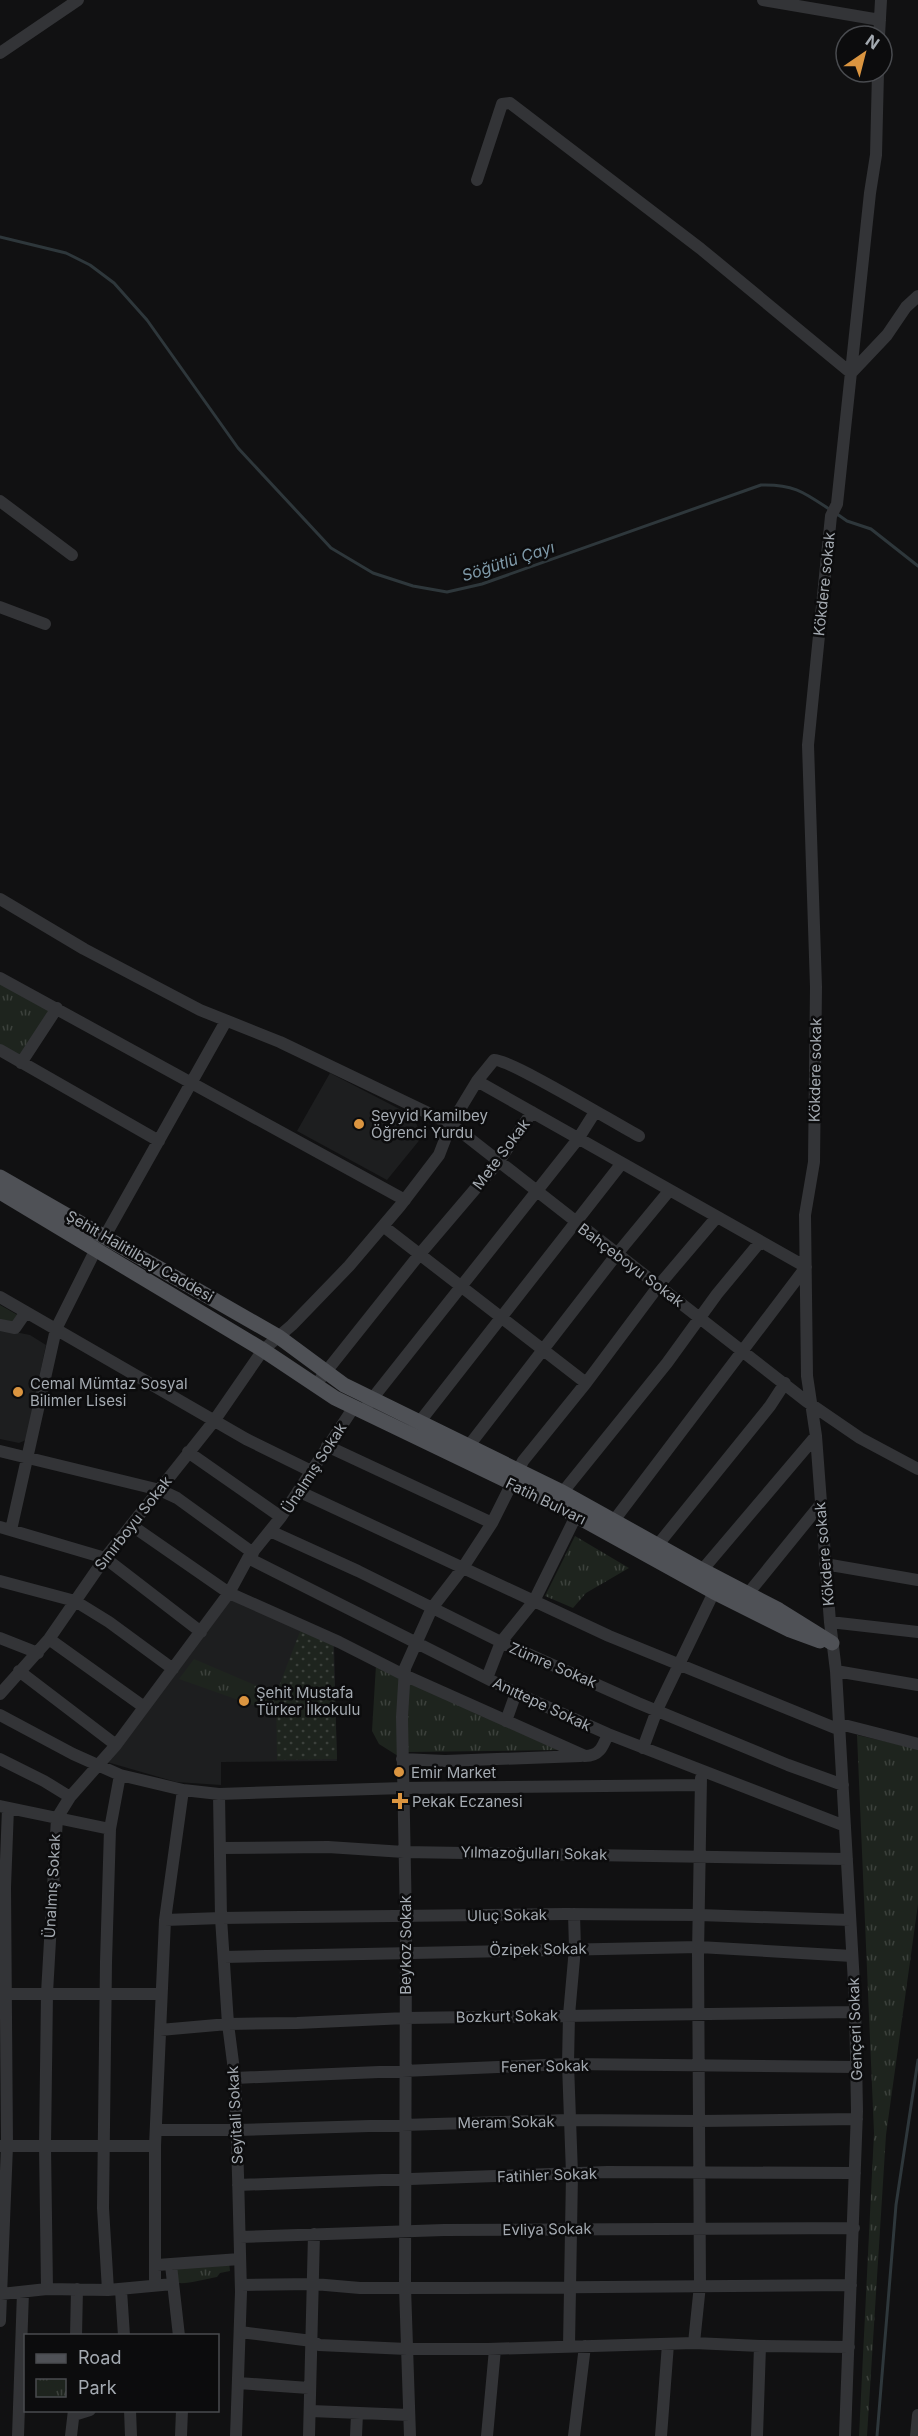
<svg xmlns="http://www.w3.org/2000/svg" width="918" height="2436" viewBox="0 0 918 2436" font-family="Inter,sans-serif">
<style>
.built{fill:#1d1e1f}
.grass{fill:url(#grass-dots)}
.park{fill:url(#park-tufts)}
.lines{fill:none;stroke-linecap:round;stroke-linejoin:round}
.stream{stroke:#2e373b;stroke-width:3}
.minor{stroke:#333437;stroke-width:12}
.major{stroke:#4f5156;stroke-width:15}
.poi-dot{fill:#db9540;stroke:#0c0c0d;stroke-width:2}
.labels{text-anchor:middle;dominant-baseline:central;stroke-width:5;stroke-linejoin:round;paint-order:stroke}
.street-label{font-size:15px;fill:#a4aab1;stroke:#0c0c0d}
.poi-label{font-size:15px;fill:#a4aab1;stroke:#0c0c0d;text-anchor:start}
.water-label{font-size:16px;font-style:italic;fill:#7f9aa9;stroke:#0c0c0d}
</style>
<defs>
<pattern id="grass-dots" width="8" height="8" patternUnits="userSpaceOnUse" patternTransform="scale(1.5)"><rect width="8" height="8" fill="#1e241e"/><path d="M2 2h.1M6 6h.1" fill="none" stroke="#3c413c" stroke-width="1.8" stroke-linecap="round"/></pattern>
<pattern id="park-tufts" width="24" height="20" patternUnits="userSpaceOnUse" patternTransform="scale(1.5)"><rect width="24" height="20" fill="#1e241e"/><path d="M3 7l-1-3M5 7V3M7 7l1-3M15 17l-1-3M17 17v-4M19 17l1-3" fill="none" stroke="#3c413c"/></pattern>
</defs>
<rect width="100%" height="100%" fill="#111112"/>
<path class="built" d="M330 1073 413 1116 422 1137 387 1180 297 1131Z
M0 1329 30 1335 46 1345 26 1440 19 1443 0 1439Z
M229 1593 334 1641 337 1761 221 1762V1785L176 1782 107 1762Z"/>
<path class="grass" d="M301 1629 333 1643 337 1759 277 1760 276 1694Z"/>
<path class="park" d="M0 983 52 1011 21 1058 0 1046Z
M0 1305 23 1318 0 1326Z
M575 1536 629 1568 586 1593 573 1608 545 1596Z
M194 1659 276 1694 275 1713 179 1679Z
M376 1665 403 1679 398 1756 379 1744 372 1731Z
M408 1682 558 1750 408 1752Z
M857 1735 918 1749V1904L886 2135 867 2436H859L874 2133Z
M229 2262 230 2271 220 2273 217 2277C206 2279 187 2284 179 2283L173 2266Z"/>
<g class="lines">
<path class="stream" d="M0 237 66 253 90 265 114 283 147 320 238 448 331 548 373 573 413 586 447 592 482 584 761 485C795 484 805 493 832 511
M837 514 847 521 871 529 918 566
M877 2436 896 2205 918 2060"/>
<path class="minor" d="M763 0 880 20
M879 36 881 0
M0 53 78 0
M477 180 502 104 510 103 701 249 851 373 887 335 906 307 918 296
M0 501 72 555
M0 607 45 624
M0 899 84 949 200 1010 280 1042 451 1124 806 1401 860 1438 918 1469
M0 978 405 1200
M0 1050 159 1141
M21 1063 57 1008
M477 1081 806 1267 609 1527
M383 1226 586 1383
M105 1236 226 1021
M0 1297 246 1439 311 1471
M0 1325 15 1328 26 1312
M321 1378 419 1255 499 1161 532 1112
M368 1404 578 1139 595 1112
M414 1429 622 1163
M327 1446 492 1523
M0 1451 160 1490 177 1498 253 1553
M188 1452 281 1517
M464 1452 617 1254 669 1191
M298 1491 609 1636 840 1730
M558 1498 667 1363 717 1294 760 1242
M131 1525 229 1593 339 1642 404 1675 585 1756C600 1756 603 1746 608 1734
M0 1527 105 1558 201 1632
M11 1530 56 1329 96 1249
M270 1531 358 1571 501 1642 638 1703 788 1765 843 1785
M652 1552 770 1406 785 1383
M248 1558 516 1693 608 1734 845 1826
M825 1564 918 1580
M698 1575 816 1436
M0 1581 75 1601 109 1622 173 1669
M742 1601 820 1505
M830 1622 918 1632
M0 1638 38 1653
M49 1639 144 1707
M19 1671 116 1745
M836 1671 918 1685
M487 1678 501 1642 534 1601 576 1516
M0 1694 49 1639 105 1558 214 1421 263 1350 292 1325 349 1266 400 1206 439 1155 451 1124 477 1081 494 1060C508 1058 618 1125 639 1136
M0 1715 73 1754 120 1775 183 1790 219 1794 403 1788 701 1785
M506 1721 516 1693
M840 1724 918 1744
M643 1748 657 1710 714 1592
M0 1759 44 1781 70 1797
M402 1759 445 1761 581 1756
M120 1775 110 1829 106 1962 103 2208 108 2290 173 2284
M219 1794 221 1918 228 2024 235 2078 238 2175 241 2292 236 2436
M0 1806 110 1829
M221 1848 328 1847 404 1852 847 1859
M165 1920 221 1918 565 1914 699 1915 850 1920
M224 1957 699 1947 852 1956
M0 1994H161
M160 2030 228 2024 297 2023 406 2018 855 2012
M235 2078 568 2064 856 2067
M156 2130H237L569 2120 699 2121 857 2119
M1 2146H155
M238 2185 607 2172 855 2173
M240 2237 444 2230 854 2228
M157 2265 240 2259
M171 2265 179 2336
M155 2285V2146L165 1920 183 1790
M241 2285 314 2284 360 2288H462L851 2285
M108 2290 47 2289 45 2146 47 1993 57 1818 70 1797 116 1745 229 1593 248 1558 281 1517 354 1407
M121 2290 124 2336
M1 2294 47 2289
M0 2321 7 2146 5 1887 8 1808
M240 2332 312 2341 319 2345 407 2349H488L694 2343 760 2346 849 2347
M76 2336 77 2289
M694 2343 700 2285 698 1953 701 1778
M569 2346 572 2174 568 2064 569 2015 575 1948 574 1914
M238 2383 309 2388
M130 2410 131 2436
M311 2411 409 2415
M74 2415 90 2410
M18 2436 23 2292
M71 2436 74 2410
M181 2436 182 2410
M309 2436 314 2234
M356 2436 357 2414
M410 2436 405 2287 406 1922 402 1717 405 1668 432 1608 462 1569 492 1523 523 1461 586 1383 660 1284 716 1218
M487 2436 495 2349
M574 2436 585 2346
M661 2436 668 2344
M757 2436 760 2346
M845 2436 857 2111 855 2001 836 1671 830 1622 816 1436 807 1376 805 1215 814 1162 816 987 808 745 831 516 837 504 870 193 876 155 878 72
M916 2436 918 2415"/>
<path class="major" d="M0 1177 279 1337 344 1385 562 1492 702 1570 779 1610 832 1643
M0 1192 263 1350 335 1398 553 1503 714 1592 790 1630 820 1641"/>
</g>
<g class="poi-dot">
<circle cx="359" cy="1124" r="6"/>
<circle cx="18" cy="1392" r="6"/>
<circle cx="244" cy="1701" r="6"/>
<circle cx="399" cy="1772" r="6"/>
<path d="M397 1792h6v6h6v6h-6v6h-6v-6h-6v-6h6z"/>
</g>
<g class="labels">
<g class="street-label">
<text transform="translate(824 584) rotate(-84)">Kökdere sokak</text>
<text transform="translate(815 1070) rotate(-89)">Kökdere sokak</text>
<text transform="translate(501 1154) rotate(-53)">Mete Sokak</text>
<text transform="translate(140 1256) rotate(30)">Şehit Halitilbay Caddesi</text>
<text transform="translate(631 1265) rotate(37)">Bahçeboyu Sokak</text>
<text transform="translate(314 1468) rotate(-57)">Ünalmış Sokak</text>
<text transform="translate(546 1501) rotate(26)">Fatih Bulvarı</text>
<text transform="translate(133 1523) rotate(-52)">Sınırboyu Sokak</text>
<text transform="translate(824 1554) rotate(-95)">Kökdere sokak</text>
<text transform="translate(553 1665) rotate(23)">Zümre Sokak</text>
<text transform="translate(542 1704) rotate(25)">Anıttepe Sokak</text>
<text transform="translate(534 1853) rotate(1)">Yılmazoğulları Sokak</text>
<text transform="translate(52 1886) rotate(-87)">Ünalmış Sokak</text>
<text transform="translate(507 1915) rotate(-1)">Uluç Sokak</text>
<text transform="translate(405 1945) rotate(-90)">Beykoz Sokak</text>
<text transform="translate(538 1949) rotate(-1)">Özipek Sokak</text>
<text transform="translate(507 2016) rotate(-1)">Bozkurt Sokak</text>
<text transform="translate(855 2029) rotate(-92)">Gençeri Sokak</text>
<text transform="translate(545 2066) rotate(-1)">Fener Sokak</text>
<text transform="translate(235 2115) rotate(-93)">Seyitali Sokak</text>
<text transform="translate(506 2122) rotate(-1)">Meram Sokak</text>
<text transform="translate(547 2175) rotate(-2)">Fatihler Sokak</text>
<text transform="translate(547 2229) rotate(-1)">Evliya Sokak</text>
</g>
<g class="poi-label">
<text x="371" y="1115">Seyyid Kamilbey<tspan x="371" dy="17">Öğrenci Yurdu</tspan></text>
<text x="30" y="1383">Cemal Mümtaz Sosyal<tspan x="30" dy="17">Bilimler Lisesi</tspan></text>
<text x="256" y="1692">Şehit Mustafa<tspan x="256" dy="17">Türker İlkokulu</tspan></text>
<text x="411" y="1772">Emir Market</text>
<text x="412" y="1801">Pekak Eczanesi</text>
</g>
<g class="water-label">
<text transform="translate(508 561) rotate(-18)">Söğütlü Çayı</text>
</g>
</g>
<rect x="24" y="2334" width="195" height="78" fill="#0c0c0d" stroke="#494b4f" stroke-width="1.5"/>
<rect x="36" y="2354" width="30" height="9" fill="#4f5156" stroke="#494b4f" stroke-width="1.5"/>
<text x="78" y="2364" font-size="18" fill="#a4aab1">Road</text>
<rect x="36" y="2379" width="30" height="18" fill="url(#park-tufts)" stroke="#494b4f" stroke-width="1.5"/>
<text x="78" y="2394" font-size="18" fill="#a4aab1">Park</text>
<g transform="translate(864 54) rotate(35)"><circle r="28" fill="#0c0c0d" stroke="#494b4f" stroke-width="1.5"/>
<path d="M0-4.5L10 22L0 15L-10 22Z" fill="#db9540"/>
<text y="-9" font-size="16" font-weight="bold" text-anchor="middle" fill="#a4aab1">N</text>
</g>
</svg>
